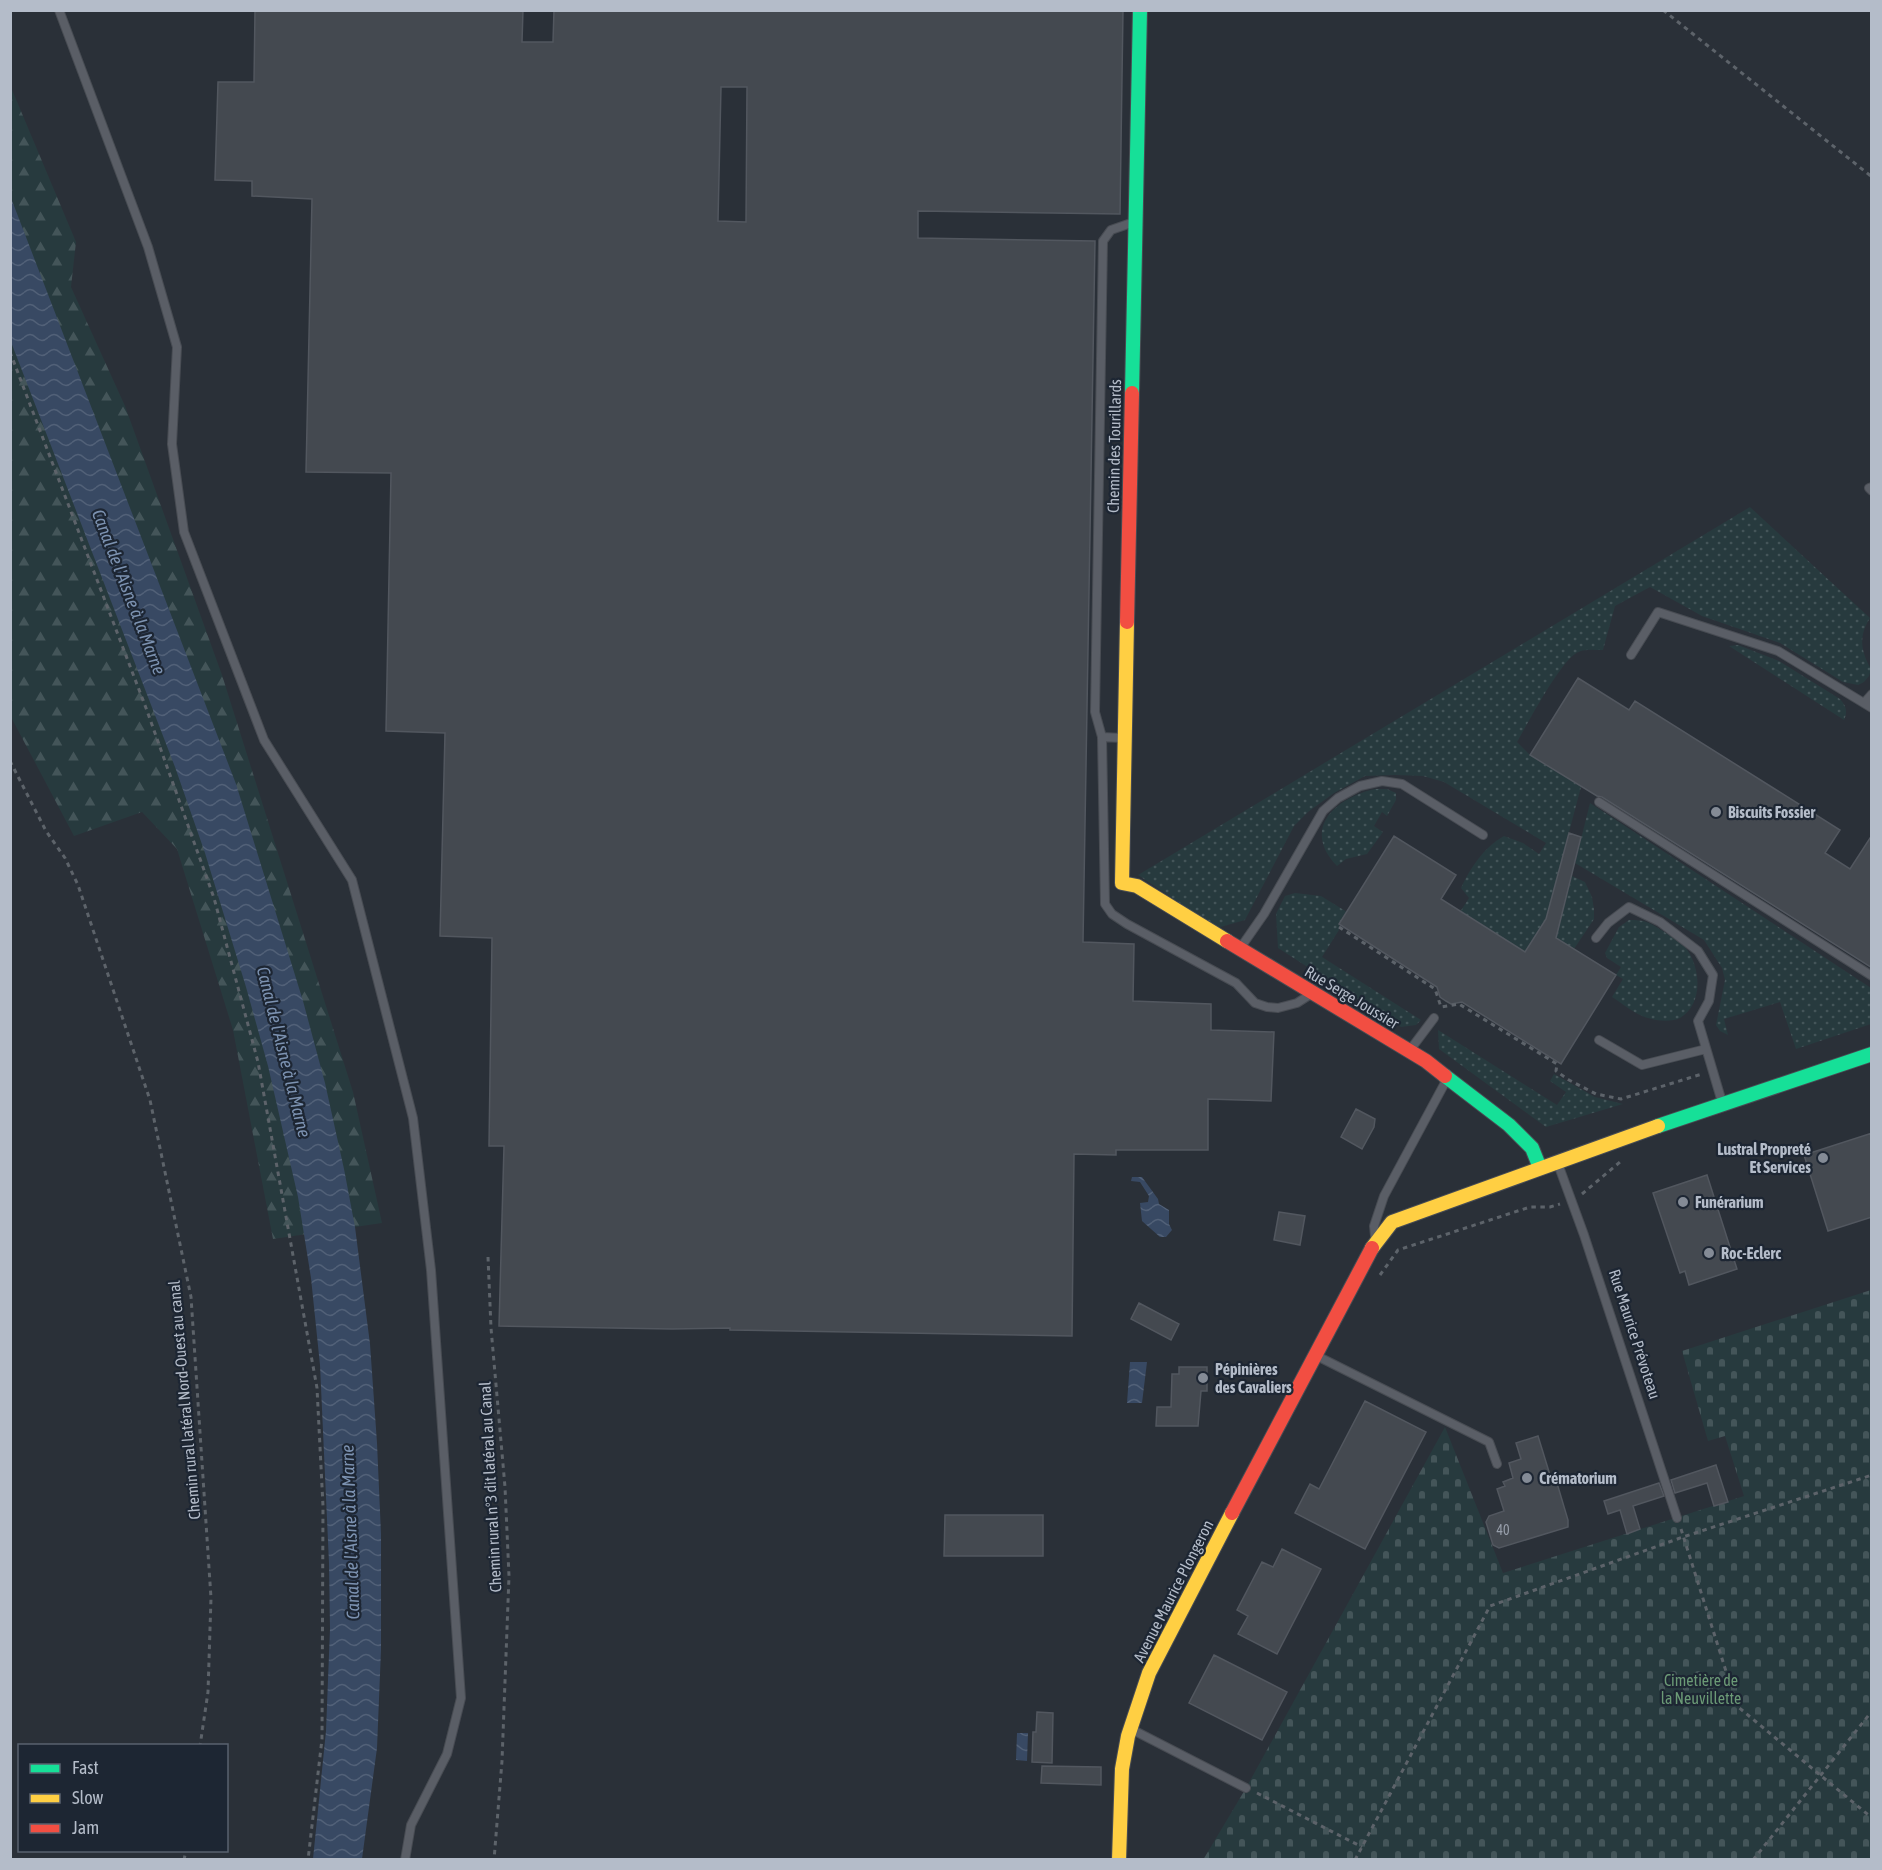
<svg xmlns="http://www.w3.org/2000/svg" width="1882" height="1870" viewBox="0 0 1882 1870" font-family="'Asap Condensed',sans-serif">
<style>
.grass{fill:url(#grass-dots)}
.forest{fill:url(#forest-firs)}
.cemetery{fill:url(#cemetery-stones)}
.water{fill:url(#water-waves)}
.building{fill:#444950;stroke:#52575f;stroke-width:1.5;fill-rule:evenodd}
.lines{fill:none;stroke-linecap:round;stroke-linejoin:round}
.lane-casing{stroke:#484c53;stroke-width:10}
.fast-casing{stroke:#484c53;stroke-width:16}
.slow-casing{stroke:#484c53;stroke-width:16}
.jam-casing{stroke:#484c53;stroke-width:16}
.path{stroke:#5d636a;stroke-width:3;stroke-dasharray:4.5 4.5;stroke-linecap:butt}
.lane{stroke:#5a5e66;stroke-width:8}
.fast{stroke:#16e098;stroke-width:14}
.slow{stroke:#ffcf43;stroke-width:14}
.jam{stroke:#f24e42;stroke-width:14}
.poi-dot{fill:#848b96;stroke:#1d2633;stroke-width:2}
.labels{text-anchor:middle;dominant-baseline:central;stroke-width:4.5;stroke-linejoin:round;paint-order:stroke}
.number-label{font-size:14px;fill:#989fab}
.street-label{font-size:16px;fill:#b4bcc9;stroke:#1d2633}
.poi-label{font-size:16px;font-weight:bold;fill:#b4bcc9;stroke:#1d2633;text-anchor:start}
.park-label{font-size:16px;fill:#6b9a76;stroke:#1d2633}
.water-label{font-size:18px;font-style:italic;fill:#7c92b1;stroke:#1d2633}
</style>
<defs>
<pattern id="grass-dots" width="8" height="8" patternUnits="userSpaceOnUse" patternTransform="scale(1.5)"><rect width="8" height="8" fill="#273a3e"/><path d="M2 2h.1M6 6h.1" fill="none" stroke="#445559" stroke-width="1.8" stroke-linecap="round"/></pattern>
<pattern id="forest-firs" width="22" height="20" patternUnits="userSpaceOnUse" patternTransform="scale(1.5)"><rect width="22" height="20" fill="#273a3e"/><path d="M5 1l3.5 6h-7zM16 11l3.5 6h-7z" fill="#445559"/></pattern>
<pattern id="cemetery-stones" width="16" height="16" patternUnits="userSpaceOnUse" patternTransform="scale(1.5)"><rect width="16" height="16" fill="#273a3e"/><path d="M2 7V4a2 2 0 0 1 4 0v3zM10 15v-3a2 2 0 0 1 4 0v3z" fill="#445559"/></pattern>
<pattern id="water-waves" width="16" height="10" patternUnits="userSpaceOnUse" patternTransform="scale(1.5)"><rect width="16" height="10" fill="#384963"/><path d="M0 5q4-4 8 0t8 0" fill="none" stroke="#526178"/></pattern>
</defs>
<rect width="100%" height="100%" fill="#2a3038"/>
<path class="grass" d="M1750 507 1870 618C1858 637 1861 651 1871 669L1869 676 1864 682 1858 685 1843 682 1780 643 1702 616 1650 587 1615 606 1603 650C1594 650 1583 648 1575 654 1558 666 1529 721 1517 742L1530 755 1581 787 1543 930 1525 952 1460 912 1469 898 1461 888C1470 868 1484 847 1504 836L1523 843 1539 854 1546 843 1444 782 1423 776 1395 775 1365 776 1334 793 1308 812 1294 826 1245 920 1217 928 1138 875Z
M1738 645 1779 661 1840 699C1846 706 1848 711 1844 720L1729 646Z
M1375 789H1387L1396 793V800L1387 816 1382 812 1374 826 1383 832 1367 854 1346 859 1337 866C1301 829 1335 798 1375 789Z
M1590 803 1871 988V1024L1796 1049 1780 1002 1724 1019 1728 1035 1720 1031 1716 1025 1725 980 1722 968 1704 940 1575 863Z
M1572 876 1585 882 1592 897 1594 909V919L1574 949 1556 938Z
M1295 893 1321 896 1347 912 1339 924V930L1322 957 1421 1020 1416 1025 1401 1027 1278 948 1276 914 1285 896Z
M1629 920C1645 920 1649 922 1663 931 1670 936 1680 941 1685 947 1701 966 1704 1004 1680 1018 1673 1022 1656 1021 1648 1018 1636 1015 1623 1004 1612 997L1623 979 1616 975 1621 967 1607 958 1605 953 1619 927Z
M1438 1030 1557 1105 1566 1092 1550 1081 1554 1074 1595 1097 1623 1104 1546 1127 1439 1049Z"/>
<path class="forest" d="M10 85 76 242 71 287 125 406 222 675 353 1092 382 1223 273 1239 233 1030 177 849 142 812 74 836 11 717Z"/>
<path class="cemetery" d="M1871 1290V1859L1203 1860 1246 1788 1445 1427 1503 1573 1744 1496 1725 1436 1708 1441 1682 1351Z"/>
<path class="water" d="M11 198 236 784 303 1001 325 1083 344 1169 355 1227 370 1344 377 1443 381 1534V1650L377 1748 362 1859H313L326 1731 330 1629 329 1563 320 1365 311 1278 298 1197 268 1066 246 987 205 853 175 767 11 342Z
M1132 1177H1142L1158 1199 1159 1204 1169 1210V1224L1172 1230 1166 1237H1160L1142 1221 1140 1203 1148 1202 1149 1196 1140 1182 1131 1181Z
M1130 1362H1147L1142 1403H1127Z
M1017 1733H1028L1027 1761 1016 1760Z"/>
<path class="building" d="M255 10H523L522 42H553L554 10H1123L1120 214 918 211V238L1095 241 1083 942 1134 944 1133 1001 1211 1004V1030L1274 1032 1271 1101 1208 1099V1150H1116V1155L1074 1154 1072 1336 730 1330V1328L672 1329 499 1326 504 1146H489L492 938 440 936 445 733 386 731 391 473 306 472 312 199 252 196V181L215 180 218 82H254ZM721 87H747L746 222 718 221Z
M1578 678 1629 710 1635 701 1840 830 1825 853 1850 869 1872 835V968L1602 797 1597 796 1530 755Z
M1569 833 1581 837 1556 938 1616 975 1561 1064 1462 1002 1451 1004 1446 1001 1440 997 1437 987 1339 924 1394 836 1456 875 1441 899 1525 952 1546 919Z
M1356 1109 1375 1119 1374 1127 1362 1149 1341 1137Z
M1872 1133V1217L1828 1231 1804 1155Z
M1707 1175 1737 1269 1689 1285 1685 1271 1680 1273 1653 1193Z
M1279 1212 1305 1216 1300 1245 1274 1240Z
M1139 1303 1179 1324 1171 1340 1131 1319Z
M1179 1367H1207V1391H1201L1198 1426H1156L1157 1407H1171L1172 1374H1179Z
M1365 1401 1426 1432 1365 1549 1295 1513 1310 1484 1319 1489Z
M1538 1436 1550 1475 1554 1473 1568 1520V1527L1499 1548 1493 1545 1486 1522 1489 1516 1504 1511 1497 1489 1505 1486 1503 1482 1513 1478 1509 1463 1521 1459 1516 1443Z
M1716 1465 1728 1502 1714 1506 1707 1483 1675 1493 1671 1480Z
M1659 1483 1664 1496 1633 1506 1640 1529 1627 1534 1620 1510 1608 1514 1604 1501Z
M945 1515H1043V1556H944Z
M1282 1549 1321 1569 1277 1654 1238 1634 1248 1616 1237 1610 1262 1562 1273 1567Z
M1214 1655 1287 1692 1262 1740 1189 1703Z
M1037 1712 1053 1713 1052 1763 1032 1762 1033 1732H1036Z
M1042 1766 1101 1767V1785L1041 1783Z"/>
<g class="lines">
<g class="lane-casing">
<path id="lane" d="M59 10 148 247 177 347 172 444 184 532 264 740 352 880 413 1118 431 1270 461 1698 447 1754 411 1825 405 1860
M1872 487 1869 488 1872 491
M1631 655 1658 612 1778 651 1872 708
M1864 703 1872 694
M1102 737 1105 904 1112 914 1127 924 1236 983 1255 1003 1267 1007 1278 1008 1297 1003 1311 994
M1122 738 1102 737 1095 712 1103 241 1111 230 1134 222
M1599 802 1872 976
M1596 938 1608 923 1629 907 1660 922 1698 951 1713 975 1709 1001 1698 1021 1722 1102
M1241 947 1264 914 1323 811 1338 798 1360 786 1382 781 1402 784 1483 835
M1599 1040 1642 1065 1706 1049
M1410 1050 1434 1018
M1558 1164 1584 1235 1677 1518
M1375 1236 1374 1226 1384 1196 1447 1079
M1315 1355 1489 1442 1497 1464
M1133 1730 1246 1788"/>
</g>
<g class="fast-casing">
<path id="fast" d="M1132 393 1140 10
M1445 1076 1509 1125 1532 1148 1540 1168
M1658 1126 1872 1054"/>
</g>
<g class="slow-casing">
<path id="slow" d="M1127 622 1122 883 1137 886 1227 941
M1372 1248 1392 1222 1658 1126
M1119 1860 1122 1769 1128 1736 1149 1673 1232 1513"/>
</g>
<g class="jam-casing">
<path id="jam" d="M1127 622 1132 393
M1227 941 1426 1061 1445 1076
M1232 1513 1372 1248"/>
</g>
<path class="path" d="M1663 10 1872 177
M10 352 146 708 214 898 258 1062 317 1388 323 1506 322 1739 308 1860
M10 761 46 831 65 858 78 885 150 1100 191 1297 211 1598 208 1692 200 1746
M1339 927 1435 989 1441 1007 1459 1004 1557 1064 1556 1071 1569 1080 1596 1094 1621 1099 1702 1074
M1582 1194 1620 1162
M488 1257 491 1328 505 1487 509 1576 502 1761 494 1860
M1380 1275 1398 1250 1530 1207H1550L1560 1204
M1681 1529 1737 1706 1872 1818
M1257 1793 1362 1847
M184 1860 186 1850
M1355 1860 1490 1606 1683 1537 1872 1475
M1753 1860 1872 1711"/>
<use href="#lane" class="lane"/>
<use href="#fast" class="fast"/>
<use href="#slow" class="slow"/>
<use href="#jam" class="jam"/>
</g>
<g class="poi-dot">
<circle cx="1716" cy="812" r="6"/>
<circle cx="1823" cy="1158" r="6"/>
<circle cx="1683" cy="1202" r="6"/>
<circle cx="1709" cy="1253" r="6"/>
<circle cx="1203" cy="1378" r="6"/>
<circle cx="1527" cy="1478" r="6"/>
</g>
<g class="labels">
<g class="number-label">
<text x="1503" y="1530">40</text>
</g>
<g class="street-label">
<text transform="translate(1114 446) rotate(-89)">Chemin des Tourillards</text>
<text transform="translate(1352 997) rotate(31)">Rue Serge Joussier</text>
<text transform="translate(1635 1334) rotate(72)">Rue Maurice Prévoteau</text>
<text transform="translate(184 1400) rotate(-95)">Chemin rural latéral Nord-Ouest au canal</text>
<text transform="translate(490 1487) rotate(-93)">Chemin rural n°3 dit latéral au Canal</text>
<text transform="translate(1173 1591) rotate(-63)">Avenue Maurice Plongeron</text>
</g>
<g class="poi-label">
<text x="1728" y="812">Biscuits Fossier</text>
<text x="1811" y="1149" text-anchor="end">Lustral Propreté<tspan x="1811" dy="18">Et Services</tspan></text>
<text x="1695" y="1202">Funérarium</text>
<text x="1721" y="1253">Roc-Eclerc</text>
<text x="1215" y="1369">Pépinières<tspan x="1215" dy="18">des Cavaliers</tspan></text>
<text x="1539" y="1478">Crématorium</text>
</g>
<g class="park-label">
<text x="1701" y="1680">Cimetière de<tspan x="1701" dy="18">la Neuvillette</tspan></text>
</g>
<g class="water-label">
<text transform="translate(129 592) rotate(69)">Canal de l'Aisne à la Marne</text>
<text transform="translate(284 1052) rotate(76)">Canal de l'Aisne à la Marne</text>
<text transform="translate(350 1532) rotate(-92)">Canal de l'Aisne à la Marne</text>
</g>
</g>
<rect width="1882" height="1870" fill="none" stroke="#b4bcc9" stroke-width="24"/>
<rect x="18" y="1744" width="210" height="108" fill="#1d2633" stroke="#59626f" stroke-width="1.5"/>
<rect x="30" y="1764" width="30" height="9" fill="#16e098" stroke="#59626f" stroke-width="1.5"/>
<text x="72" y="1774" font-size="18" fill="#b4bcc9">Fast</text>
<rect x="30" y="1794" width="30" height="9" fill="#ffcf43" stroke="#59626f" stroke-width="1.5"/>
<text x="72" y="1804" font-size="18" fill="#b4bcc9">Slow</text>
<rect x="30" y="1824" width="30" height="9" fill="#f24e42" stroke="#59626f" stroke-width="1.5"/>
<text x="72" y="1834" font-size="18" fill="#b4bcc9">Jam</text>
</svg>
